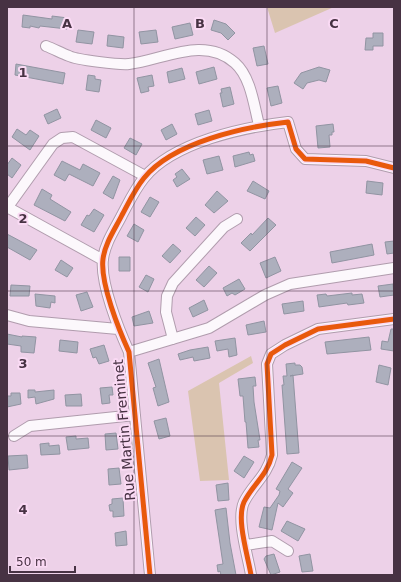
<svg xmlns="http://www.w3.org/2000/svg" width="401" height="582" viewBox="0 0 401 582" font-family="'DejaVu Sans',sans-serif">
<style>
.green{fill:#dac4b0}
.building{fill:#adafbd;stroke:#9194a2}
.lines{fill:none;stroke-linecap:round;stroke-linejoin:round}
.minor-casing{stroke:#b09cad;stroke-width:12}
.minor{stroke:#fcf8fc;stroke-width:10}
.cycleway-casing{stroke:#fadaf4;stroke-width:8}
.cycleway{stroke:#e8590c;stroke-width:5}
.grid{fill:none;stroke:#473243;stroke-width:1;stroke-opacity:0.55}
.labels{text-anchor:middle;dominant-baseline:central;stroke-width:4;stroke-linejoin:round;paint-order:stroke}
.street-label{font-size:14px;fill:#473243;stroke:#fadaf4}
.grid-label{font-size:13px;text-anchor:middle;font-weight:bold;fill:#473243;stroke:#fadaf4;stroke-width:4;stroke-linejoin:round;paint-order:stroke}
</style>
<rect width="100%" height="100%" fill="#edd1e8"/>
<path class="green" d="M267 7H334L275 33Z
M251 356 253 363 219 383 229 480 200 481 188 391Z"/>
<path class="building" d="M23 15 52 19V16L68 18 67 29 40 26 39 28 30 26V28L22 27Z
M214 20 226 24 235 33 228 40 221 33 211 30Z
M190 23 193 35 175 39 172 27Z
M78 30 94 32 92 44 76 42Z
M156 30 158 42 141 44 139 32Z
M373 33H383V46H373V50H365L366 38H373Z
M108 35 124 37 123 48 107 46Z
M264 46 268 64 257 66 253 48Z
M16 64 65 73 63 84 15 75Z
M214 67 217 79 199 84 196 72Z
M319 67 330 70 326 82 319 80 307 83 303 89 294 83 301 73Z
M182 68 185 79 169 83 167 72Z
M88 75 95 76V79L101 80 99 92 86 90Z
M152 75 154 86 148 87 149 91 141 93 137 78Z
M278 86 282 103 271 106 267 88Z
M230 87 234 104 223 107 220 93H222L221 89Z
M57 109 61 118 48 124 44 115Z
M209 110 212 121 198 125 195 114Z
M96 120 111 128 106 138 91 130Z
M172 124 177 134 166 140 161 130Z
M333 124 334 132H332V135H329L330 147 318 148 316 126Z
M17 129 26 135 30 130 39 136 30 150 12 137Z
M130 138 142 144 136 155 124 148Z
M249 152 250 155 253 154 255 161 235 167 233 156Z
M219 156 223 170 207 174 203 160Z
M12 158 21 165 12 178 7 174V165Z
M62 161 80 170 83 164 100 173 93 186 69 174 65 181 54 175Z
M182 169 190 179 177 187 173 180 177 177 175 174Z
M113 176 120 180 113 199 103 193Z
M253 181 269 191 265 199 247 191Z
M367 181 383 183 382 195 366 193Z
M42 189 52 195 50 199 71 212 65 221 34 205Z
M217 191 228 201 214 213 205 205Z
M150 197 159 202 150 217 141 212Z
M94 209 104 215 94 232 81 225 87 215 89 216Z
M196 217 205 225 195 236 186 228Z
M268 218 276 225 250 251 241 243 251 233 252 235Z
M134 224 144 230 138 242 127 236Z
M7 234 37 250 30 260 7 247Z
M394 241V253L387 254 385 242Z
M173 244 181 251 170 263 162 256Z
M372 244 374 255 332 263 330 252Z
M119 257H130V271H119Z
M275 257 281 271 266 278 260 263Z
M61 260 73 268 67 277 55 270Z
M209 266 217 273 204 287 196 280Z
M146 275 154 279 148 292 139 287Z
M239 279 245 289 235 295 232 293 227 296 223 288Z
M393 284 394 295 380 297 378 286Z
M11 285 30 286 29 296H10Z
M87 292 93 307 81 311 76 295Z
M352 293V295L362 294 364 303 348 305 347 303 319 307 317 295 326 294 327 296Z
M35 294 55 296V303L51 302 50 308 36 306Z
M204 300 208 310 193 317 189 308Z
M303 301 304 311 284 314 282 304Z
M149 311 153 323 134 326 132 317Z
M264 321 266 332 248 335 246 325Z
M391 329H394V351L381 349 382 341 388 342Z
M7 334 22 337V336L36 337 34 353 21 352V346L7 344Z
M369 337 371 350 327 354 325 342Z
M235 338 237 355 229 357 228 349 217 351 215 341Z
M60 340 78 342 77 353 59 351Z
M104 345 109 361 99 364 96 357 93 358 90 349Z
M208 347 210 358 194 361 193 357 180 360 178 354 190 350Z
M159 359 169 402 158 406 153 388 156 387 148 363Z
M295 363V365H300L302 367 303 374 290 376 293 375 299 453 287 454 282 385H284L283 376H287L286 364Z
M379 365 391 368 388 385 376 382Z
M255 377 256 386H253L254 402 260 440H258L259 447 248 448 246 422H245L243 396H240L238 379Z
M112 387 113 395H109L110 403 102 404 100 388Z
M28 390H35V392L54 390V399L36 404 35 397 28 398Z
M11 393H20L21 404 7 407V396H11Z
M81 394 82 406H66L65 395Z
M166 418 170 436 159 439 154 421Z
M116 433 118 449 106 450 105 434Z
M76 436V439L88 438 89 448 68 450 66 437Z
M49 443V446L59 445 60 454 41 455 40 444Z
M27 455 28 468 9 470 8 456Z
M244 456 254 462 244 478 234 471Z
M292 462 302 468 288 489 293 493 283 507 278 503 272 530 259 527 264 507 270 508 279 495 280 491 276 489Z
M119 468 121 484 109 485 108 469Z
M228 483 229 500 218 501 216 485Z
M123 498 124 516 113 517V511H110L109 505 112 504V499Z
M226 508 230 543 236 575H221L220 571 218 572 217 565 223 564 215 510Z
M287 521 305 529 298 541 281 531Z
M126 531 127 545 116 546 115 533Z
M274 554 280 572 271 575 264 559 266 556Z
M310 554 313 571 302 572 299 556Z"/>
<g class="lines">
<g class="minor-casing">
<path id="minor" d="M46 46C54 49 61 53 69 56 77 60 120 65 129 64 163 60 204 35 235 63 251 77 254 106 259 125
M7 207 103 260
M7 208 53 144 62 138 73 137 145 176
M7 315 29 321 118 329
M173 339 166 312 167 296 173 283 224 227 237 219
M129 352 209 328 265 295 290 284 394 268
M14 436 30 426 135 415
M246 545 272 541 288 551
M150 575 129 352C119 330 100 283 103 259 105 243 115 229 122 215 129 202 135 189 144 178 173 142 244 127 288 122L296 149 305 159 366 161 394 168
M251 575C248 556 236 519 244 502 253 484 267 476 272 455L267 364 271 354 285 345 318 329 394 319"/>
</g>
<use href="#minor" class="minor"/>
<g class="cycleway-casing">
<path id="cycleway" d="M150 575 129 352C119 330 100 283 103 259 105 243 115 229 122 215 129 202 135 189 144 178 173 142 244 127 288 122L296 149 305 159 366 161 394 168
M251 575C248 556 236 519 244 502 253 484 267 476 272 455L267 364 271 354 285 345 318 329 394 319"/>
</g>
<use href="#cycleway" class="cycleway"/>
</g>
<path class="grid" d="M134 7V575M267 7V575M7 146H394M7 291H394M7 436H394"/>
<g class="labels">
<g class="street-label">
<text transform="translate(124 430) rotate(-95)">Rue Martin Freminet</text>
</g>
</g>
<g class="grid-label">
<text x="67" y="28">A</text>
<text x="200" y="28">B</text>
<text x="334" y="28">C</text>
<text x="23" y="77">1</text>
<text x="23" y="223">2</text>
<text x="23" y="368">3</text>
<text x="23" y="514">4</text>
</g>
<rect width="401" height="582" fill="none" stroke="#473243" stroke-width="16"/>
<path d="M10 566v6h65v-6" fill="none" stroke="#473243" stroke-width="2"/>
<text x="16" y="566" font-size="12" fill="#473243" stroke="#fadaf4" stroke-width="3" paint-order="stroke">50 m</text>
</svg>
